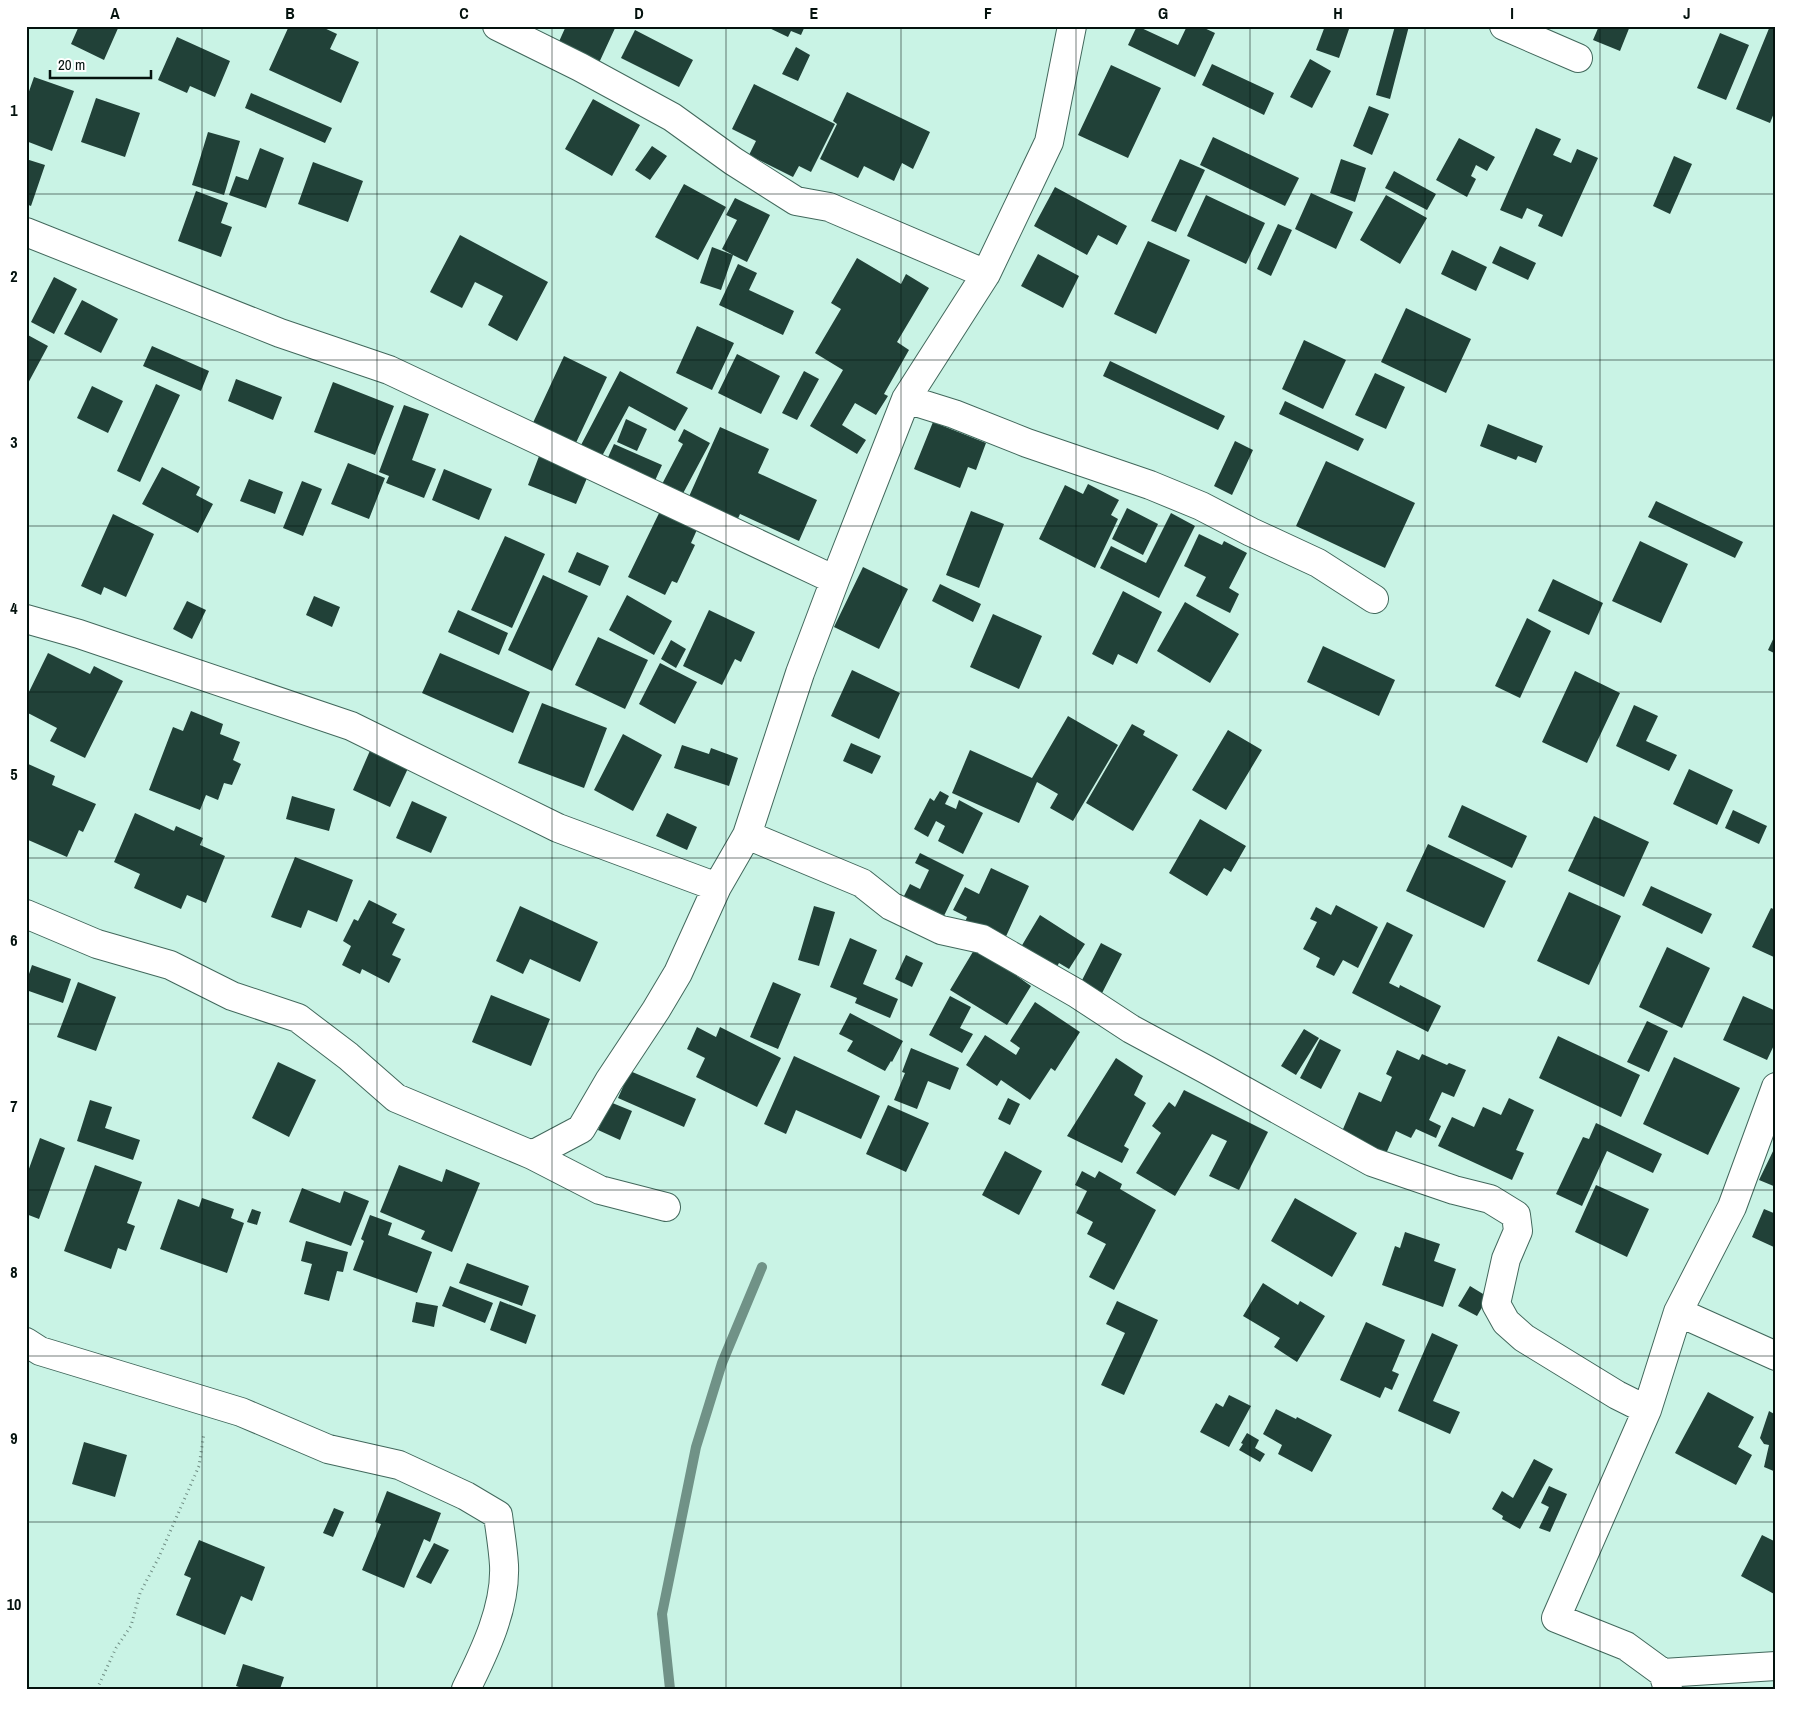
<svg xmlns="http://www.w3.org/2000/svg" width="1802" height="1715" viewBox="0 0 1802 1715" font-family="'Archivo Narrow',sans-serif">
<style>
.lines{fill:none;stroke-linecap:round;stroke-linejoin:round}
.stream{stroke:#709287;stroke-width:10}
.building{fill:#214138}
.street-casing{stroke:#42685c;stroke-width:30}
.path{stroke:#708e84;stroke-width:3;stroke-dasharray:1 4;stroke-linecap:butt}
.street{stroke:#fff;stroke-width:28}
.grid{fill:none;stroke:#04120e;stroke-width:1;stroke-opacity:0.55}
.neatline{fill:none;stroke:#04120e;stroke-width:2}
.grid-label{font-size:16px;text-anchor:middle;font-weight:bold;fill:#04120e}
</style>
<rect width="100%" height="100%" fill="#c9f3e5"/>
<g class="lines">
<path class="stream" d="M670 1689 662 1614 696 1447 722 1363 762 1267"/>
</g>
<path class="building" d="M79 26H119L104 60 71 44Z
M289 26H320L337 34 330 49 359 62 341 103 269 70Z
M566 26H616L598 65 557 46Z
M765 26H805L801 35 791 31 788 37Z
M1137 26 1178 45 1187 26H1200L1215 33 1195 77 1128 45Z
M1325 26H1341L1349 29 1339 58 1316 50Z
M1395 26H1409L1390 99 1376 95Z
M1599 26H1630L1620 51 1593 40Z
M1770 26H1776V108L1770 123 1736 109Z
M635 30 693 60 679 87 621 58Z
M1720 33 1749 45 1726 100 1697 88Z
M177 37 230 61 215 97 190 86 187 93 158 80Z
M796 47 810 55 798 81 782 74Z
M1310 59 1331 71 1312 108 1290 97Z
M1212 64 1274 93 1264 115 1202 85Z
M1111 65 1161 88 1128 158 1078 135Z
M34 77 74 91 52 151 26 141V100Z
M754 84 835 124 811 172 799 166 793 177 749 155 756 141 732 129Z
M847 92 930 132 913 169 902 163 894 181 864 166 858 178 820 159 837 124 833 121Z
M251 93 332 128 325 143 245 108Z
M96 98 140 113 125 157 81 142Z
M593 99 640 125 612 176 565 149Z
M1369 106 1389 114 1372 155 1353 146Z
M1536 128 1561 139 1553 155 1571 163 1577 149 1598 158 1562 237 1538 226 1543 215 1527 208 1522 219 1500 210Z
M208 132 240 141 224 195 192 185Z
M1213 137 1299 178 1285 206 1200 165Z
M1459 138 1495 157 1487 171 1476 165 1471 176 1476 179 1467 197 1436 180Z
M652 146 667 156 650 180 635 170Z
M260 148 284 158 266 208 229 195 236 176 248 180Z
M1674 156 1692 164 1670 214 1653 206Z
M26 159 45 165 31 206 26 204Z
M1180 159 1205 170 1176 232 1151 221Z
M1341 159 1366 168 1355 202 1330 193Z
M313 162 363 181 348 222 298 204Z
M1394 171 1436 194 1427 210 1385 188Z
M684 184 726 207 698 260 655 237Z
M1055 187 1127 226 1117 245 1098 235 1087 255 1034 226Z
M196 191 228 203 221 223 232 227 221 257 178 241Z
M1311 193 1353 212 1336 249 1295 229Z
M1206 195 1265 223 1246 264 1187 236Z
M1386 195 1427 218 1400 264 1360 240Z
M735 198 770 215 747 262 733 255 721 290 700 283 712 247 733 255 722 249 737 220 726 215Z
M1278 224 1292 230 1271 276 1257 269Z
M460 235 548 282 517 341 488 325 503 296 475 282 462 308 430 292Z
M1148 241 1190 260 1156 334 1114 314Z
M1500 246 1536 263 1528 280 1492 263Z
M1452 250 1487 267 1476 291 1441 274Z
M1038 254 1079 276 1063 308 1021 286Z
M857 258 901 284 906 274 929 288 897 342 909 350 884 394 888 396 876 415 855 403 842 425 866 440 857 454 810 426 843 370 815 353 841 309 831 303Z
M738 264 757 273 749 290 794 311 783 335 719 305Z
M54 277 77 289 54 334 31 322Z
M82 300 118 319 101 353 64 334Z
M1406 308 1471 339 1446 393 1381 362Z
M697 326 734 343 712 390 676 373Z
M26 334 48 346 26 387Z
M1304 340 1346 360 1323 409 1282 389Z
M152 346 209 371 201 391 143 366Z
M737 354 780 376 761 414 718 393Z
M564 356 607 377 574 447 531 427Z
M1110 361 1225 416 1218 430 1103 376Z
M620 371 688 408 675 431 629 406 602 456 581 445Z
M804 371 819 379 797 420 782 413Z
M1375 373 1405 387 1386 429 1355 415Z
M236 379 282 397 273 420 228 401Z
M333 382 394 406 375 455 314 432Z
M156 384 180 395 140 482 117 471Z
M92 386 123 401 108 433 77 418Z
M1285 401 1364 439 1358 451 1279 414Z
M404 405 429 414 412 460 436 469 424 498 386 483 389 476 379 472Z
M626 419 647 429 637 451 617 442Z
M933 422 986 443 976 470 968 467 960 488 914 469Z
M1488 424 1543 446 1536 463 1518 456 1516 460 1480 446Z
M720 427 769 449 758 473 817 500 799 541 740 514 736 523 687 501Z
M684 429 710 443 680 499 660 488 683 444 678 441Z
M1235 441 1253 450 1232 495 1214 486Z
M614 444 662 465 653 485 605 464Z
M541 451 590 471 576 504 528 485Z
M1326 461 1415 503 1385 568 1296 526Z
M348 463 385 478 369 519 331 504Z
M162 467 200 487 196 495 213 504 198 533 142 504Z
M444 469 492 489 479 520 432 500Z
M249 479 283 492 275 514 240 501Z
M302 481 322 489 303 536 283 528Z
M1088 484 1119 500 1111 515 1118 519 1095 568 1039 539 1065 485 1083 494Z
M1656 501 1743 542 1735 558 1648 517Z
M663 505 700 523 691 543 695 545 677 583 672 581 665 595 628 577Z
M1127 508 1158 524 1143 555 1112 539Z
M971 511 1004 524 979 588 946 575Z
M1171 513 1195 526 1159 598 1100 568 1111 546 1146 563Z
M113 514 154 534 126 597 104 587 101 595 81 586Z
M1199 534 1222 545 1224 541 1247 553 1229 588 1239 594 1230 613 1196 596 1206 577 1184 566Z
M505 536 545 554 512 628 471 610Z
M1640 541 1688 564 1661 623 1612 601Z
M577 552 609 566 600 586 568 572Z
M863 567 908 589 879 649 834 627Z
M543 575 588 596 552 671 508 650Z
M1553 579 1603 603 1589 635 1538 611Z
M940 584 981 604 973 622 932 601Z
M1123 591 1162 612 1137 664 1118 654 1113 665 1092 654Z
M627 595 672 621 654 655 609 630Z
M314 596 340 607 332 627 306 615Z
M187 601 206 610 192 639 173 629Z
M1185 602 1239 634 1210 683 1157 651Z
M458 610 508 633 499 655 448 632Z
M709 610 755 632 741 662 735 659 722 685 683 666Z
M993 614 1042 636 1019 689 970 667Z
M1527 618 1551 631 1520 698 1495 686Z
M1776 633V654L1768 650Z
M598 637 648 660 625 709 575 685Z
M671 640 686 649 676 668 661 659Z
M1323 646 1395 680 1379 716 1307 682Z
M48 653 90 674 94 666 123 681 85 758 50 741 57 728 26 712V698Z
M440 653 530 692 513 733 422 693Z
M660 663 697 682 675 724 639 704Z
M852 670 900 693 879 739 831 716Z
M1575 671 1620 693 1587 763 1542 742Z
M542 703 607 728 584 788 518 763Z
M1634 705 1658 716 1646 741 1677 755 1669 771 1616 746Z
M191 711 223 724 220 734 240 742 233 760 241 764 232 785 224 783 218 800 206 795 200 810 149 790 173 727 183 731Z
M1068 716 1118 745 1073 821 1050 808 1058 794 1037 782 1019 823 952 793 970 750 1032 778Z
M1132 724 1145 731 1143 735 1178 755 1133 831 1086 803Z
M1228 730 1262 750 1226 810 1192 790Z
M623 734 662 755 633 811 594 790Z
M851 743 881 756 872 774 843 761Z
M682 745 709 754 711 748 738 758 729 786 674 768Z
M372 746 410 764 390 807 353 790Z
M26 763 55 776 52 785 96 804 83 832 79 830 67 857 26 839Z
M1689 769 1733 790 1717 825 1673 804Z
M940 791 949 796 945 804 956 809 959 800 983 813 963 854 938 841 945 826 936 821 928 837 914 829 930 798 934 801Z
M292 796 335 809 329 831 286 819Z
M412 801 447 817 431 853 396 838Z
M1462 805 1527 836 1512 868 1448 837Z
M1733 810 1767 826 1759 844 1725 828Z
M135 813 174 831 176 826 203 838 200 845 225 856 206 903 187 895 181 909 134 888 140 874 114 862Z
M667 813 697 827 687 850 656 836Z
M1594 816 1649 842 1624 897 1568 871Z
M1200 819 1246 846 1231 872 1224 868 1207 896 1169 873Z
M1428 844 1506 881 1484 928 1406 891Z
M920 853 964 875 940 924 900 904 910 884 920 889 929 870 915 863Z
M295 857 353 880 337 922 308 910 301 928 271 917Z
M991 868 1029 886 1003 943 964 925 967 917 953 910 965 887 979 894Z
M1651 886 1712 914 1702 934 1642 905Z
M1569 892 1621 916 1589 985 1537 961Z
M369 900 397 914 392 923 405 929 392 955 401 959 389 983 362 969 360 974 342 965 351 946 343 941 354 919 358 921Z
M1336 905 1378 927 1358 968 1343 960 1334 976 1316 967 1320 958 1303 949 1317 922 1310 919 1316 907 1331 915Z
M520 906 598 942 580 982 530 959 523 974 496 961Z
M814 906 835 912 819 966 798 960Z
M1771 908 1776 910V958L1752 947Z
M1040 915 1085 944 1069 969 1059 963 1053 974 1018 952Z
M1387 922 1413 935 1389 983 1399 988 1400 985 1441 1006 1428 1032 1352 993Z
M850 938 877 950 863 984 898 999 890 1018 855 1003 857 998 830 987Z
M1101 943 1122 954 1098 1001 1077 990Z
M992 946 1023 966 1017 976 1031 986 1007 1025 950 990 974 950 985 957Z
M1667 947 1710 968 1682 1028 1639 1007Z
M906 955 923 963 912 987 895 979Z
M32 965 71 979 63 1003 26 990V983Z
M78 982 116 997 96 1051 57 1037Z
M773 982 801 994 778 1049 750 1037Z
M491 995 550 1019 531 1066 472 1042Z
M950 996 971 1007 960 1028 973 1034 962 1053 929 1035Z
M1743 996 1776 1011V1041L1767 1060 1723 1040Z
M1035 1002 1080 1032 1055 1071 1051 1068 1030 1100 1001 1080 997 1086 966 1065 985 1035 1016 1055 1020 1048 1010 1041Z
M850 1013 903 1041 892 1062 891 1061 885 1071 847 1051 853 1041 839 1034Z
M1647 1021 1668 1031 1649 1072 1627 1062Z
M697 1027 716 1037 720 1027 781 1058 757 1107 696 1077 705 1058 687 1049Z
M1304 1029 1319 1038 1296 1075 1281 1066Z
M1558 1036 1640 1075 1621 1117 1539 1078Z
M1320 1039 1341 1050 1321 1089 1300 1078Z
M911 1048 959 1068 950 1090 928 1081 917 1109 894 1100 905 1073 902 1072Z
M1397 1050 1419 1060 1422 1054 1447 1065 1449 1063 1466 1070 1454 1097 1442 1092 1429 1120 1441 1126 1436 1138 1416 1129 1411 1138 1396 1131 1385 1156 1340 1136 1359 1092 1381 1102 1392 1077 1386 1074Z
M794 1056 880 1096 861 1139 796 1110 786 1134 764 1124Z
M1674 1057 1740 1088 1708 1155 1643 1124Z
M1116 1058 1143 1076 1134 1095 1146 1103 1124 1146 1129 1149 1122 1163 1067 1136Z
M278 1062 316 1080 289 1137 252 1118Z
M630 1071 696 1099 684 1127 618 1098Z
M1184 1090 1268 1132 1239 1190 1209 1176 1227 1141 1212 1134 1175 1196 1136 1173 1161 1133 1152 1126 1169 1102 1175 1107Z
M1008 1098 1020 1104 1010 1125 998 1119Z
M1509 1098 1534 1110 1516 1150 1524 1153 1512 1180 1438 1146 1452 1117 1474 1127 1483 1107 1501 1115Z
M90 1100 112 1107 105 1128 140 1140 133 1160 77 1141Z
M610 1102 632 1111 620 1140 598 1130Z
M888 1105 929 1123 906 1172 866 1154Z
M1596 1123 1662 1154 1653 1173 1607 1151 1582 1206 1556 1194 1583 1137 1589 1139Z
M40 1138 65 1148 39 1219 26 1214V1177Z
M1776 1145V1187L1759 1180Z
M1005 1151 1042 1171 1019 1215 982 1195Z
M95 1165 142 1182 127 1223 135 1226 126 1251 118 1248 111 1269 64 1251Z
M399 1165 442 1182 446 1169 480 1183 452 1252 421 1239 425 1231 380 1212Z
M1082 1171 1095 1178 1099 1171 1122 1184 1120 1189 1156 1210 1114 1290 1089 1277 1106 1244 1087 1234 1093 1222 1076 1213 1087 1191 1075 1185Z
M1596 1185 1649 1209 1627 1257 1575 1232Z
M302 1188 340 1203 344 1191 369 1201 351 1246 289 1222Z
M202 1198 234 1209 231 1218 244 1223 227 1273 160 1249 178 1199 199 1207Z
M1295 1198 1357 1233 1332 1277 1271 1241Z
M252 1209 261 1212 257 1225 247 1222Z
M1764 1209 1776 1214V1248L1752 1237Z
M370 1215 392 1223 388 1235 432 1252 417 1293 353 1270 364 1241 361 1239Z
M1405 1232 1440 1244 1434 1261 1456 1269 1443 1307 1382 1285 1395 1246 1400 1248Z
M306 1241 348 1252 343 1272 337 1271 329 1301 304 1294 312 1264 301 1261Z
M467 1263 529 1286 522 1306 459 1283Z
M1263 1283 1298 1305 1300 1301 1325 1316 1297 1362 1274 1347 1280 1338 1243 1316Z
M450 1286 493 1303 485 1323 442 1306Z
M1470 1286 1488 1297 1477 1316 1458 1306Z
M500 1301 536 1315 526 1344 490 1330Z
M1117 1301 1158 1320 1124 1395 1101 1385 1125 1333 1106 1324Z
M416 1302 438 1306 434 1327 412 1322Z
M1366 1322 1405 1340 1392 1371 1399 1374 1392 1390 1385 1387 1380 1398 1340 1380Z
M1432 1333 1458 1345 1433 1401 1460 1412 1450 1434 1398 1411Z
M1708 1392 1754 1417 1738 1447 1752 1455 1736 1485 1675 1453Z
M1229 1395 1251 1406 1229 1447 1200 1432 1216 1403 1223 1407Z
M1276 1409 1296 1419 1297 1417 1332 1435 1312 1472 1278 1454 1282 1445 1263 1434Z
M1769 1411 1776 1415V1472L1764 1467 1769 1445 1764 1444 1760 1438Z
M1247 1433 1259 1440 1255 1448 1265 1454 1260 1462 1239 1450 1243 1444 1241 1443Z
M84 1442 127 1455 115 1497 72 1484Z
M1534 1459 1553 1469 1520 1529 1502 1519 1503 1516 1492 1509 1502 1491 1513 1498Z
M1549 1486 1567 1494 1550 1532 1539 1528 1549 1507 1541 1503Z
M387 1491 441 1513 430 1542 424 1539 404 1588 362 1570 381 1524 375 1522Z
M334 1508 344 1512 333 1537 323 1533Z
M1762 1535 1776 1542V1595L1741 1576Z
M199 1540 265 1567 252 1601 241 1596 225 1635 176 1615 191 1578 184 1575Z
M434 1543 449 1550 431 1584 416 1577Z
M243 1664 284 1677 280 1689H245L236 1686Z"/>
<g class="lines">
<g class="street-casing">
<path id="street" d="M497 26 580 67 672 117 733 161 796 201 829 207 986 274
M1504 26 1578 58
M26 232 280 333 389 370 835 580
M906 399 954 414 1027 443 1150 485 1201 506 1251 532 1318 563 1374 599
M26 619 79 634 351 726 558 828 717 887
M747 835 862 883 891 906 941 930 982 939 1076 993 1131 1029 1207 1070 1372 1162 1454 1190 1490 1199 1516 1215 1518 1231 1506 1259 1496 1304 1506 1322 1524 1338 1617 1395 1647 1410
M26 914 97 944 170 965 232 996 298 1018 348 1056 396 1098 532 1155 600 1190 666 1207
M532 1155 581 1129 609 1081 656 1010 678 973 717 887 747 835 800 673 835 580 906 399 986 274 1049 142 1072 26
M1678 1312 1776 1356
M26 1342 40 1351 241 1412 328 1449 399 1465 466 1496 498 1515C500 1531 503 1548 504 1565 506 1607 485 1651 466 1689
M1663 1673 1776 1666
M1668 1689 1663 1673 1626 1646 1556 1618 1647 1410 1678 1312 1732 1207 1776 1087"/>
</g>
<path class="path" d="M97 1689 116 1648 131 1626 140 1593 159 1557 199 1466 204 1433"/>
<use href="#street" class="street"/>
</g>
<path class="grid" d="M202 26V1689M377 26V1689M552 26V1689M726 26V1689M901 26V1689M1076 26V1689M1250 26V1689M1425 26V1689M1600 26V1689M26 194H1776M26 360H1776M26 526H1776M26 692H1776M26 858H1776M26 1024H1776M26 1190H1776M26 1356H1776M26 1522H1776"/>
<rect width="1802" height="1715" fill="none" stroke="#ffffff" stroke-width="55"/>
<path d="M50 70v8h101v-8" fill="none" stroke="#04120e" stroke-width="2.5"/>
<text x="58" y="70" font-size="15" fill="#04120e" stroke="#ffffff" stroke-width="4" paint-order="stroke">20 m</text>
<rect x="28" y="28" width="1746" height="1660" class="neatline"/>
<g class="grid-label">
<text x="115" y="19">A</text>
<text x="290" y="19">B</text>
<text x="464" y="19">C</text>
<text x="639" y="19">D</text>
<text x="814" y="19">E</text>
<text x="988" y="19">F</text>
<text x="1163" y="19">G</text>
<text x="1338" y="19">H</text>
<text x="1512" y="19">I</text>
<text x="1687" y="19">J</text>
<text x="14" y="116">1</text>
<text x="14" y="282">2</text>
<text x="14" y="448">3</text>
<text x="14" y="614">4</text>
<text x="14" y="780">5</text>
<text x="14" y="946">6</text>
<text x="14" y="1112">7</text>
<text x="14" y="1278">8</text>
<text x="14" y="1444">9</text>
<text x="14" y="1610">10</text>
</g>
</svg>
